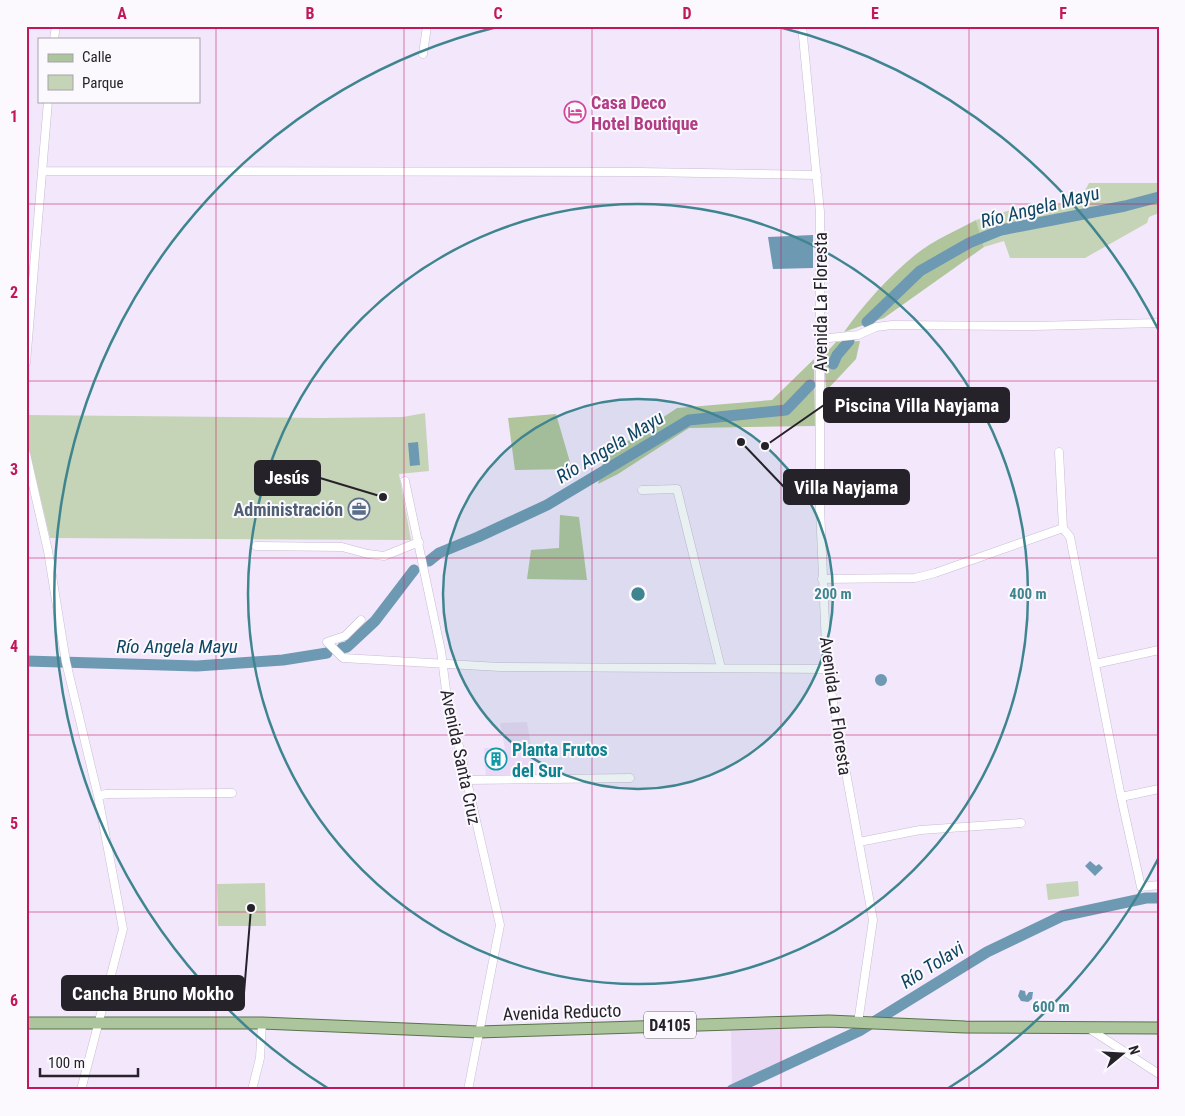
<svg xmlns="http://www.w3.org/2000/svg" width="1185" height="1116" viewBox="0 0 1185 1116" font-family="'Roboto Condensed',sans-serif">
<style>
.built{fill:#e9d9f4}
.green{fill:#c5d3b7}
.forest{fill:#b1c59c}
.water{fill:#6e99b3}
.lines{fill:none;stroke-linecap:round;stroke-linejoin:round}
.river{stroke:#6e99b3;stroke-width:11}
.street-casing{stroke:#c8bdd1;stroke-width:9}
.primary-casing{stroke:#59734a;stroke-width:13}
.street{stroke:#fff;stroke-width:8}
.primary{stroke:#acc59d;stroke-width:11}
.grid{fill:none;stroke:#c2185b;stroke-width:1;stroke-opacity:0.55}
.ring{fill:none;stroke:#3f8590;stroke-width:2.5}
.labels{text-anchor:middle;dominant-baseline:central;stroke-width:4;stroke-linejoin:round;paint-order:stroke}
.shield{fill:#fbf9fd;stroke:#666269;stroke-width:1}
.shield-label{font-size:16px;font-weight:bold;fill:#26222a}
.hotel-label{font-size:18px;font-weight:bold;fill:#b23c85;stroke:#fbf9fd;text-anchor:start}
.street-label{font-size:18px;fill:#26222a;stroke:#fbf9fd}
.service-label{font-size:18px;font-weight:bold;fill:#4e5e75;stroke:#fbf9fd;text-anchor:end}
.culture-label{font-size:18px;font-weight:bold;fill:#0d838f;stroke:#fbf9fd;text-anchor:start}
.water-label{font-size:19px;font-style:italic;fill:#0d4561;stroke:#fbf9fd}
.centre{fill:#3f8590;stroke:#fbf9fd;stroke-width:2.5}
.ring-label{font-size:15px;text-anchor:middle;font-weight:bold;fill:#3f8590;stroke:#fbf9fd;stroke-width:4;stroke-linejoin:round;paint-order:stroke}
.leader{fill:none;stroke:#26222a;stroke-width:2}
.callout-dot{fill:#26222a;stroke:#fbf9fd;stroke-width:2}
.callout{fill:#26222a;stroke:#26222a;stroke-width:2}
.callout-label{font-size:19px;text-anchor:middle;font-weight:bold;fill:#fff}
.neatline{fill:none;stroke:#c2185b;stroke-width:2}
.grid-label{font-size:16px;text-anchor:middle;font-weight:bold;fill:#c2185b}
</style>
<rect width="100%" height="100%" fill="#f3e7fc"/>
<path class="built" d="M527 722 536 775 486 776 484 748 505 749 500 723Z
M781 1028 783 1073 745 1090 732 1088 731 1029Z"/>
<path class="green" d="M1089 183H1159V213L1149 217 1147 223 1085 258H1010L1004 241 984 247 976 220 1018 208 1048 209 1082 196Z
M425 413 429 471 399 474 411 540 50 538 26 436V415L321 418 403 417Z
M1078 881 1079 896 1048 900 1046 884Z
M265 883 266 926H218L217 884Z"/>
<path class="forest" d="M976 220 984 247 884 318 844 332C864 304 888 277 915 255 933 240 956 231 976 220Z
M860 341 856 359 826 391 824 355 836 342Z
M814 359 815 426 689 428 618 474 598 484 604 457 677 408 772 400Z
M556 414 572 469 515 470 508 418Z
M560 515 579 517 587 580 527 579 531 550 559 548Z"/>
<path class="water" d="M813 235V268L773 269 768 237Z
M418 442 420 465 410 466 408 443Z
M875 680a6 6 0 1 1 12 0a6 6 0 1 1-12 0Z
M1090 861 1096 866 1099 864 1103 868 1095 876 1085 866Z
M1020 990 1025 991 1026 996 1029 992H1033L1032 999 1028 1002 1021 1001 1018 996Z"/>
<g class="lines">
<path class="river" d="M867 322 920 271 969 243 1001 230 1125 206 1159 197
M833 364 837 355 849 341
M429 561 439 553 478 537 547 505 689 420 786 410 810 385
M342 648 347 647 375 621 414 570
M26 661 197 666 283 660 327 653
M732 1090 859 1031 987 952 1062 916 1146 898H1159"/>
<g class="street-casing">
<path id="street" d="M802 26 820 212V508L827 669 873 920 858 1023
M54 39 56 26
M423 54 427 26
M42 171 639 172 817 175
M820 339 858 335 876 327 892 325 1033 326 1159 323
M26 363 48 101
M1059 452 1063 528 1070 537 1121 797 1141 887 1159 885
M26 454 48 551 66 662 98 796 123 929 81 1090
M405 481 441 651 446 690 500 925 468 1090
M642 490 677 489 721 668
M256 546 342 547 368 554 384 556 419 542
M822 579 915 578 935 573 1063 528
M361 620 345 636 327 642 343 658 500 667 827 669
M1095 664 1159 650
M466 780 630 778
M98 796 106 794 232 793
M1121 797 1159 789
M859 842 920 830 1021 823
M1088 1028 1159 1074
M252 1090 260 1058 262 1023"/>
</g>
<g class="primary-casing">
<path id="primary" d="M26 1023H262L478 1032 829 1021 965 1027 1159 1028"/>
</g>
<use href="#street" class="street"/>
<use href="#primary" class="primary"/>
</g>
<path class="grid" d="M216 26V1090M404 26V1090M592 26V1090M781 26V1090M969 26V1090M26 204H1159M26 381H1159M26 558H1159M26 735H1159M26 912H1159"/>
<circle cx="638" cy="594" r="195" fill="#3f8590" fill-opacity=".12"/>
<g class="ring">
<circle cx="638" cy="594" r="195"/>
<circle cx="638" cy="594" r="390"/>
<path d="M1158 859A584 584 0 0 1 947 1089M329 1089A584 584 0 0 1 497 27M779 27A584 584 0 0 1 1158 329"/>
</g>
<defs>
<g id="hotel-ring" transform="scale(1.125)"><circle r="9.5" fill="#fbf9fd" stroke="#d1479c" stroke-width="1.5"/><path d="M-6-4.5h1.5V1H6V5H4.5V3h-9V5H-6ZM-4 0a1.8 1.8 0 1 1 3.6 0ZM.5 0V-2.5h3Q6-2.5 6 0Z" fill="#d1479c"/></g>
<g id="office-ring" transform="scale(1.125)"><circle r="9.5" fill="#fbf9fd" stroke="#5c6f8a" stroke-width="1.5"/><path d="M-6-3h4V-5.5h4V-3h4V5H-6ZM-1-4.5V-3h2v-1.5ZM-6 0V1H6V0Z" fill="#5c6f8a"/></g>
<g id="building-ring" transform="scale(1.125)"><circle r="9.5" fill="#fbf9fd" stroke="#0f9aa8" stroke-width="1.5"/><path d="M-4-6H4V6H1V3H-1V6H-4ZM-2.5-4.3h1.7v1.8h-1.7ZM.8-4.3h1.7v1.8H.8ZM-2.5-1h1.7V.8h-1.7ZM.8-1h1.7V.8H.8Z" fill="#0f9aa8"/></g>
</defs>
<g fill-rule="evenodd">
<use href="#hotel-ring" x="575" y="112"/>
<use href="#office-ring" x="359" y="509"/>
<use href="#building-ring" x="496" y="759"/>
</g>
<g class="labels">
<rect class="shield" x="644" y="1011.5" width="52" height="27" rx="4"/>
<g class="shield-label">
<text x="670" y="1025">D4105</text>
</g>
<g class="hotel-label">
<text x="591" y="102">Casa Deco<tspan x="591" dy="21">Hotel Boutique</tspan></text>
</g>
<g class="street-label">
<text transform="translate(820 302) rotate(-90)">Avenida La Floresta</text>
<text transform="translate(836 706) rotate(82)">Avenida La Floresta</text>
<text transform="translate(461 757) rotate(78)">Avenida Santa Cruz</text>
<text transform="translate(562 1012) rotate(-2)">Avenida Reducto</text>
</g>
<g class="service-label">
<text x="343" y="509">Administración</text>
</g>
<g class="culture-label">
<text x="512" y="749">Planta Frutos<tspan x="512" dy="21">del Sur</tspan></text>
</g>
<g class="water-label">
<text transform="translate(1040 207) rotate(-14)">Río Angela Mayu</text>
<text transform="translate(610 447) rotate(-31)">Río Angela Mayu</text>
<text x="177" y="646">Río Angela Mayu</text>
<text transform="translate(932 965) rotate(-32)">Río Tolavi</text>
</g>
</g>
<circle cx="638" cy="594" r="8" class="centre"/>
<g class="ring-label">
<text x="833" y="599">200 m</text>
<text x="1028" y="599">400 m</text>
<text x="1051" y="1012">600 m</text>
</g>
<path class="leader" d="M765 446L824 405M383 497L320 478M741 442L784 487M251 908L244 993"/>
<g class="callout-dot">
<circle cx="765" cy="446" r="5"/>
<circle cx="383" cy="497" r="5"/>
<circle cx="741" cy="442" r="5"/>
<circle cx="251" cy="908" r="5"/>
</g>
<g class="callout">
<rect x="824" y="388" width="185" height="34" rx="5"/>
<rect x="255" y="461" width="65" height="34" rx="5"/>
<rect x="784" y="470" width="125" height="34" rx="5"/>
<rect x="62" y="976" width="182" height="34" rx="5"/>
</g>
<g class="callout-label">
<text x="917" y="412">Piscina Villa Nayjama</text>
<text x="287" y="484">Jesús</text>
<text x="846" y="494">Villa Nayjama</text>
<text x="153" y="1000">Cancha Bruno Mokho</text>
</g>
<rect width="1185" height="1116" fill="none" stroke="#fbf9fd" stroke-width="55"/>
<rect x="38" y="38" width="162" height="65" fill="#fbf9fd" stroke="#a6a3a9"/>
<rect x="48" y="54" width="25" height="8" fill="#acc59d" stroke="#a6a3a9"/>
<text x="82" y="62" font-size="15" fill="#26222a">Calle</text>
<rect x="48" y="75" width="25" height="15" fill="#c5d3b7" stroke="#a6a3a9"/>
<text x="82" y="88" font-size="15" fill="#26222a">Parque</text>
<g transform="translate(1122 1054) rotate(72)" stroke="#fbf9fd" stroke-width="4" paint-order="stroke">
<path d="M0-4L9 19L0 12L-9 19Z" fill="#26222a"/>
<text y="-8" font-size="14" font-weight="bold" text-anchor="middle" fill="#26222a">N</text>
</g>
<path d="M40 1068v8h98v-8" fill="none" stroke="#26222a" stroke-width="2.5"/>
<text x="48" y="1068" font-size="15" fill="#26222a" stroke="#fbf9fd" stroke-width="4" paint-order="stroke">100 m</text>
<rect x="28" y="28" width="1130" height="1060" class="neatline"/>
<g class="grid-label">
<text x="122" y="19">A</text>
<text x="310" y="19">B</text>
<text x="498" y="19">C</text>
<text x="687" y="19">D</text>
<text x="875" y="19">E</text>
<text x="1063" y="19">F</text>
<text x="14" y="122">1</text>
<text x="14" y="298">2</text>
<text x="14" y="475">3</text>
<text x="14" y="652">4</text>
<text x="14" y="829">5</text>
<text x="14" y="1006">6</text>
</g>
</svg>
